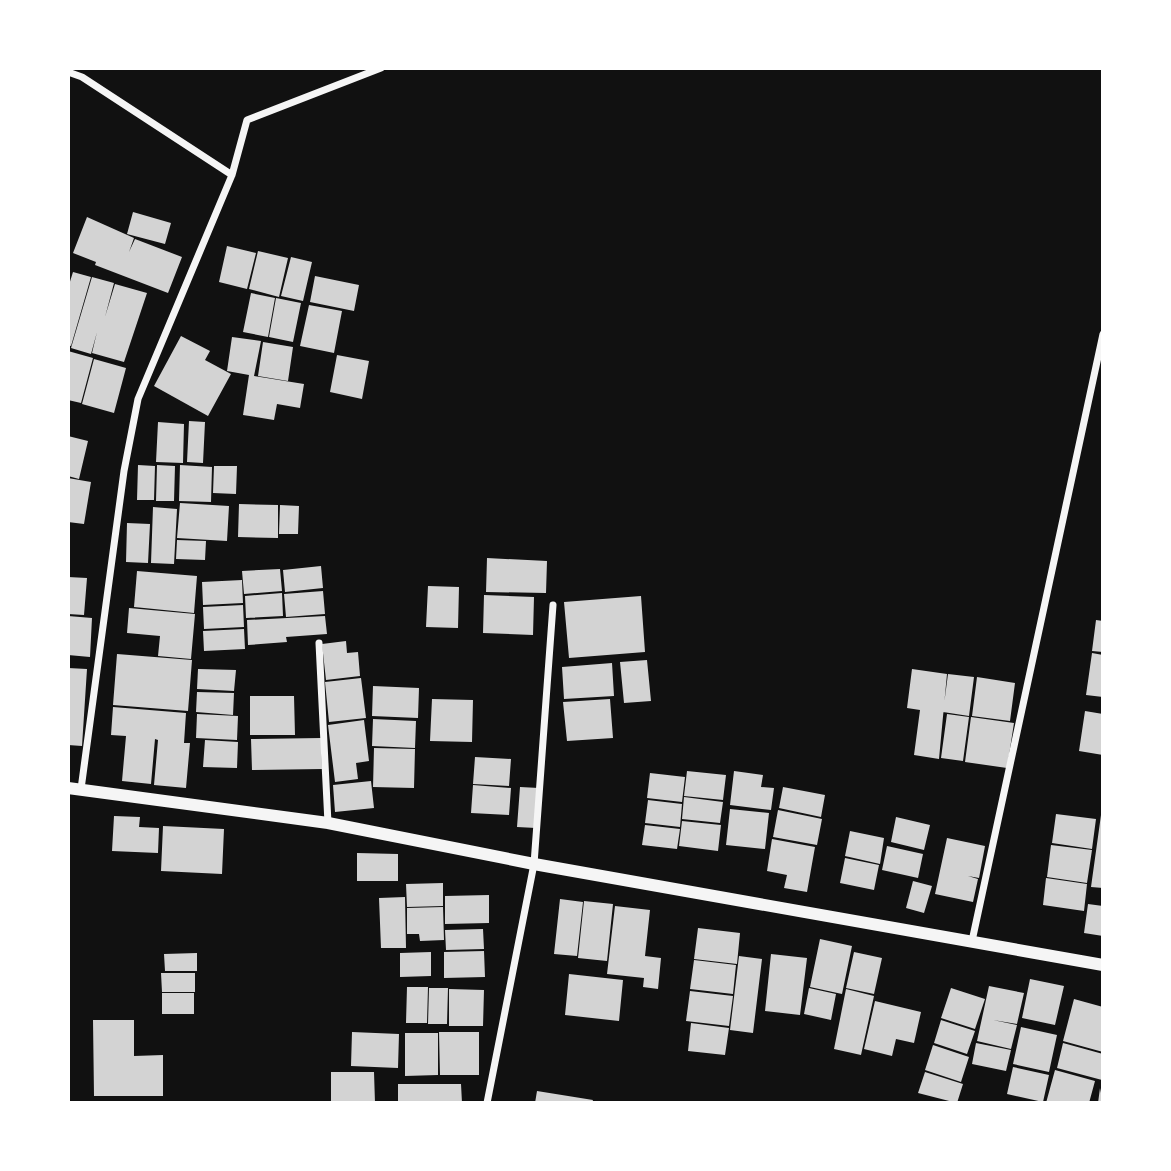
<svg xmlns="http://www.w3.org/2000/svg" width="1171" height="1171" viewBox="0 0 1171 1171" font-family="'Golos Text',sans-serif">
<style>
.building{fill:#d3d3d3}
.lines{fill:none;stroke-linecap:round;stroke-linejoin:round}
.minor{stroke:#f5f5f5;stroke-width:7}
.tertiary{stroke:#f5f5f5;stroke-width:12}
</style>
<rect width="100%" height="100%" fill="#111"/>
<path class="building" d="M133 212 171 223 165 244 127 234Z
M87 217 134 238 129 252 135 239 182 257 168 293 95 265 96 262 73 253Z
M227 246 256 253 247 289 219 282Z
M258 251 288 258 279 297 249 289Z
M291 257 312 262 303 301 281 296Z
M73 272 91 277 71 346 68 345V288Z
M315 276 359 285 354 311 310 302Z
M92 277 114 283 105 317 115 284 147 293 124 362 92 353 97 332 91 354 71 348Z
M251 293 275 298 268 337 243 332Z
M276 298 301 303 293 342 269 337Z
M309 305 342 311 334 353 300 346Z
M181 336 210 351 205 360 231 374 208 416 154 386Z
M232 337 261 341 254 376 304 384 300 408 277 404 274 420 243 415 249 375 227 371Z
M263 342 293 347 288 381 258 376Z
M68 351 93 358 81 403 68 400Z
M337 355 369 361 362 399 330 392Z
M94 359 126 368 114 413 82 404Z
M189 421 205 422 203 463 187 462Z
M158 422 184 424 183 463 156 462Z
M68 436 88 441 79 479 68 476Z
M138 465 155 466 154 500H137Z
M157 465 175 466 174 501H156Z
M180 465 212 467 211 502 179 501Z
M214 466H237L236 494 213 493Z
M68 478 91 482 84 524 68 522Z
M180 503 229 506 227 541 177 538Z
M239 504 278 505V538L238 537Z
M280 505 299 506 298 534H279Z
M153 507 177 509 174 564 151 563Z
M127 523 150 524 148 563 126 562Z
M177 540 206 541 205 560 176 559Z
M487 558 547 561 546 593 486 592Z
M321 566 323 588 285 592 283 570Z
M280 569 282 591 244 594 242 571Z
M137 571 197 576 194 613 134 607Z
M68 577 87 578 84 615 68 614Z
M242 580 243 603 203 605 202 582Z
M428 586 459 587 458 628 426 627Z
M323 591 325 614 286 617 284 594Z
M282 593 283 616 246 618 245 596Z
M484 595 534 597 533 635 483 633Z
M641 596 645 652 569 658 564 602Z
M243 605 244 627 204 629 203 607Z
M129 608 195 614 191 659 158 656 160 636 127 633Z
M68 616 92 618 90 657 68 655Z
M325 616 327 634 286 637 287 642 248 645 247 620Z
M1096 620 1103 621V652L1092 651Z
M244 629 245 649 204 651 203 631Z
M346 641 347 653 358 652 360 676 326 680 322 644Z
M1092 653 1103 655V697L1086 695Z
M117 654 192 660 188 711 113 705Z
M647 660 651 701 624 703 620 662Z
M612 663 614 696 564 699 562 667Z
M68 668 87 669 82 746 68 745Z
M198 669 236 670 234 691 197 689Z
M912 669 947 674 939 759 914 755 920 710 907 708Z
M948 674 974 677 969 716 943 712Z
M977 677 1015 683 1010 721 972 716Z
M361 678 366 718 329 722 325 682Z
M373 686 419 688 418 718 372 716Z
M197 692 234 693 233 715 196 712Z
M250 696H294L295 735H250Z
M432 699 473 700 472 742 430 741Z
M610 699 613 738 567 741 563 702Z
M113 707 186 713 184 743H190L186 788 154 785 158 740 155 739 151 784 122 781 126 736 111 735Z
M1085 711 1103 714V755L1079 751Z
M197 714 238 716 237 740 196 738Z
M947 714 969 717 963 761 941 758Z
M971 717 1014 723 1007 768 965 762Z
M373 719 416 721 415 748 372 746Z
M364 720 369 761 356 763 358 779 335 782 328 725Z
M321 738 322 769 252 770 251 739Z
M205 740 238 742 237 768 203 767Z
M374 748 415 749 414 788 373 787Z
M475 757 511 759 509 786 473 784Z
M687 771 726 775 723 800 684 796Z
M734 771 763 775 761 787 774 788 771 810 730 805Z
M650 773 685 777 682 802 647 798Z
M371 781 374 808 335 812 333 785Z
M473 785 511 788 509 815 471 813Z
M520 787 539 788 536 828 517 827Z
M783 787 825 795 821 817 779 808Z
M684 797 723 802 720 823 682 819Z
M648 800 682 804 680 827 645 823Z
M730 809 769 813 765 849 726 845Z
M778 810 822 819 817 845 773 837Z
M1056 814 1096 819 1092 849 1052 843Z
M1101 815H1103V888L1091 887Z
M114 816 140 817 139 827 159 828 158 853 112 851Z
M896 817 930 825 924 850 891 842Z
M682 821 721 825 718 851 679 846Z
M645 825 680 829 677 849 642 845Z
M163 826 224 829 222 874 161 871Z
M850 831 884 838 880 864 845 856Z
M947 838 985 846 979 878 968 876 978 879 973 902 935 894Z
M772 839 815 847 807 892 784 888 787 875 767 871Z
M1051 845 1092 850 1087 883 1047 877Z
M887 846 923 854 918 878 882 870Z
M357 853 398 854V881H357Z
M845 858 879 865 874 890 840 883Z
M1046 878 1087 884 1084 911 1043 905Z
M913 881 932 886 924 913 906 908Z
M443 883V906L407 907 406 884Z
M489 895V923L445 924V896Z
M405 897 406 948H381L379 898Z
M560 899 583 902 577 956 554 954Z
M584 901 613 904 607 961 578 958Z
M1088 904 1103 906V936L1084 933Z
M615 906 650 910 645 956 661 958 658 989 643 987 644 978 607 974Z
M443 907 444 940 420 941 419 934H407V908Z
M698 928 740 933 737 964 694 959Z
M483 929 484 949 446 950 445 930Z
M820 939 852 946 842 994 810 987Z
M484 951 485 977 444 978V952Z
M431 952V976L400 977V953Z
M854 952 882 958 874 994 846 988Z
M197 953V971H165L164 954Z
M771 954 807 958 800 1015 765 1011Z
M739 956 762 959 753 1033 730 1030Z
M694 960 736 965 733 994 690 989Z
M161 973H195V992H162Z
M569 974 623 980 619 1021 565 1015Z
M1030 979 1064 986 1055 1025 1022 1018Z
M989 986 1024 993 1017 1024 993 1020 1017 1025 1011 1049 977 1041Z
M407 987H428L427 1023H406Z
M429 988H448L447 1024H428Z
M809 988 836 994 831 1020 804 1014Z
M951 988 985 999 975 1029 941 1018Z
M449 989 484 990 483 1026H449Z
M846 989 874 996 861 1055 834 1049Z
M690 991 733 996 729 1026 686 1021Z
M162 993H194V1014H162Z
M1074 999 1103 1007V1052L1063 1041Z
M875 1001 921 1012 914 1043 896 1039 892 1056 864 1049Z
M93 1020H134V1056L163 1055V1096H94Z
M941 1020 975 1031 967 1054 934 1043Z
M691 1023 729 1028 725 1055 688 1051Z
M1021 1027 1057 1035 1049 1072 1013 1064Z
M352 1032 399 1034 398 1068 351 1066Z
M439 1032H479V1075H440Z
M405 1033H438V1075L405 1076Z
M976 1043 1011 1050 1006 1071 972 1064Z
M1063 1043 1103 1054 1102 1080 1057 1068Z
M933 1045 969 1057 961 1082 925 1070Z
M1013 1067 1049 1075 1043 1102 1007 1094Z
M1055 1070 1095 1081 1089 1103H1046Z
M331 1072H374L375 1103 331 1102Z
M925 1072 963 1084 957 1103 918 1093Z
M398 1084H461L462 1103H398Z
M1100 1088 1103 1103H1098Z
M537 1091 593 1100 592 1103H535Z"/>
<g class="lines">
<path class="minor" d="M68 72 82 77 232 175 247 120 381 68
M319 643 328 823
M81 789 124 471 138 399 232 175
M972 941 1103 334
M487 1103 534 864 553 605"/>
<path class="tertiary" d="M68 788 328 823 534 864 1103 965"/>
</g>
<rect width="1171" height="1171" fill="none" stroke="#ffffff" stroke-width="140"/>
</svg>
